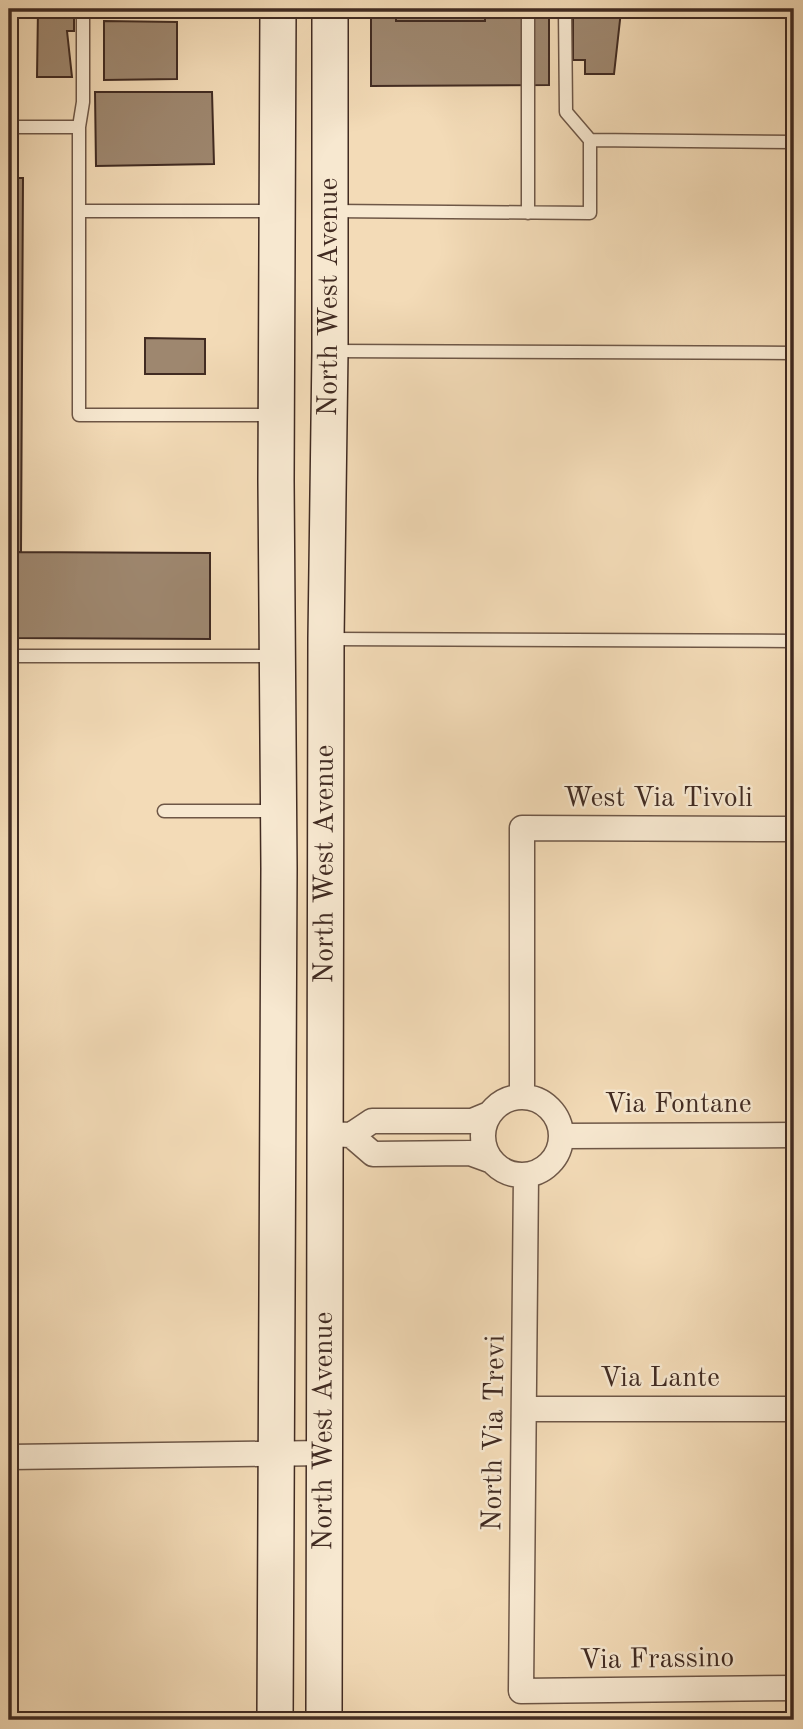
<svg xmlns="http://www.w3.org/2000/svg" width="803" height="1729" viewBox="0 0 803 1729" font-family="'Old Standard TT',serif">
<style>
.building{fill:#9e876f;stroke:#412b22;stroke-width:2}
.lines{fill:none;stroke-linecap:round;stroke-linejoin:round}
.lane-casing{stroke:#6e5747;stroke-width:15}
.street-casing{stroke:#6e5747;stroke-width:27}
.secondary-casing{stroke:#412b22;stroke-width:38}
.lane{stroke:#f7e8d0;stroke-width:12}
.street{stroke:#f7e8d0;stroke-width:24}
.secondary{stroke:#f7e8d0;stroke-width:35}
.labels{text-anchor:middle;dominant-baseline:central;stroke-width:5;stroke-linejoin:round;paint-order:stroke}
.street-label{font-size:28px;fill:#412b22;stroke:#f7e8d0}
</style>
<rect width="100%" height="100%" fill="#f3dbb7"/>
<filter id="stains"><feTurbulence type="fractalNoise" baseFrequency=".00286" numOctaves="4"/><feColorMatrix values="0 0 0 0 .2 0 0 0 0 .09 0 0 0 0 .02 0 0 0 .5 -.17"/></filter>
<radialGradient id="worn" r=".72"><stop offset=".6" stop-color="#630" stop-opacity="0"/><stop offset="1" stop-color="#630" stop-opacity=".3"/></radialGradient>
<path class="building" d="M38 9H74V31H67L72 77H37Z
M371 9H549V85L371 86Z
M396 9H485V21H396Z
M573 9 621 11 614 74H585V60H573Z
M104 21 177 22V79L104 80Z
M95 92H212L214 164 96 166Z
M9 178H23L21 552H9Z
M145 338 205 339V374H145Z
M9 552 210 553V639L9 638Z"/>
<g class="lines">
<g class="lane-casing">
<path id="lane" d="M565 9 566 112 590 140
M9 127H79V415H274
M79 127 83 102V9
M79 211H275
M331 211 590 213V140L794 142
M528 213V9
M331 351 794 353
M329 639 794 641
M9 656H274
M164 811H276"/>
</g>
<g class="street-casing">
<path id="street" d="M522 1096V828L794 829
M483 1136a39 39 0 1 1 78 0a39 39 0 1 1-78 0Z
M325 1134 351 1135 372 1121H472L489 1114
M351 1135 373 1154 470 1153 492 1161
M561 1136 794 1135
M526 1175 521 1691 794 1688
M526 1409H794
M9 1457 324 1453"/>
</g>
<g class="secondary-casing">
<g id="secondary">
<path d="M275 1720 279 868 276 481 278 9"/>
<path id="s1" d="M324 1720 326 639 330 351V9"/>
</g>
</g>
<use href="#lane" class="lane"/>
<use href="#street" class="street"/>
<use href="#secondary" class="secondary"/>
</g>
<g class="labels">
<g class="street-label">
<text stroke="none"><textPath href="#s1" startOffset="1423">North West Avenue</textPath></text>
<text x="658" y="799">West Via Tivoli</text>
<text stroke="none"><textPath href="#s1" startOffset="856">North West Avenue</textPath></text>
<text x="678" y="1105">Via Fontane</text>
<text x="660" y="1379">Via Lante</text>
<text stroke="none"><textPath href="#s1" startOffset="289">North West Avenue</textPath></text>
<text transform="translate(495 1433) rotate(-89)">North Via Trevi</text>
<text transform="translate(657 1660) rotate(-1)">Via Frassino</text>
</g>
</g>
<rect width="803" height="1729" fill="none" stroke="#f3dbb7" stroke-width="35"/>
<rect x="10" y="10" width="782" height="1708" fill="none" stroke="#412b22" stroke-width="3.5"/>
<rect x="18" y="18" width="768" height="1694" fill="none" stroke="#412b22" stroke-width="2"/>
<rect width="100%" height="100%" filter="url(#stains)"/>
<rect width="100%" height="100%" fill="url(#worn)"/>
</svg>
